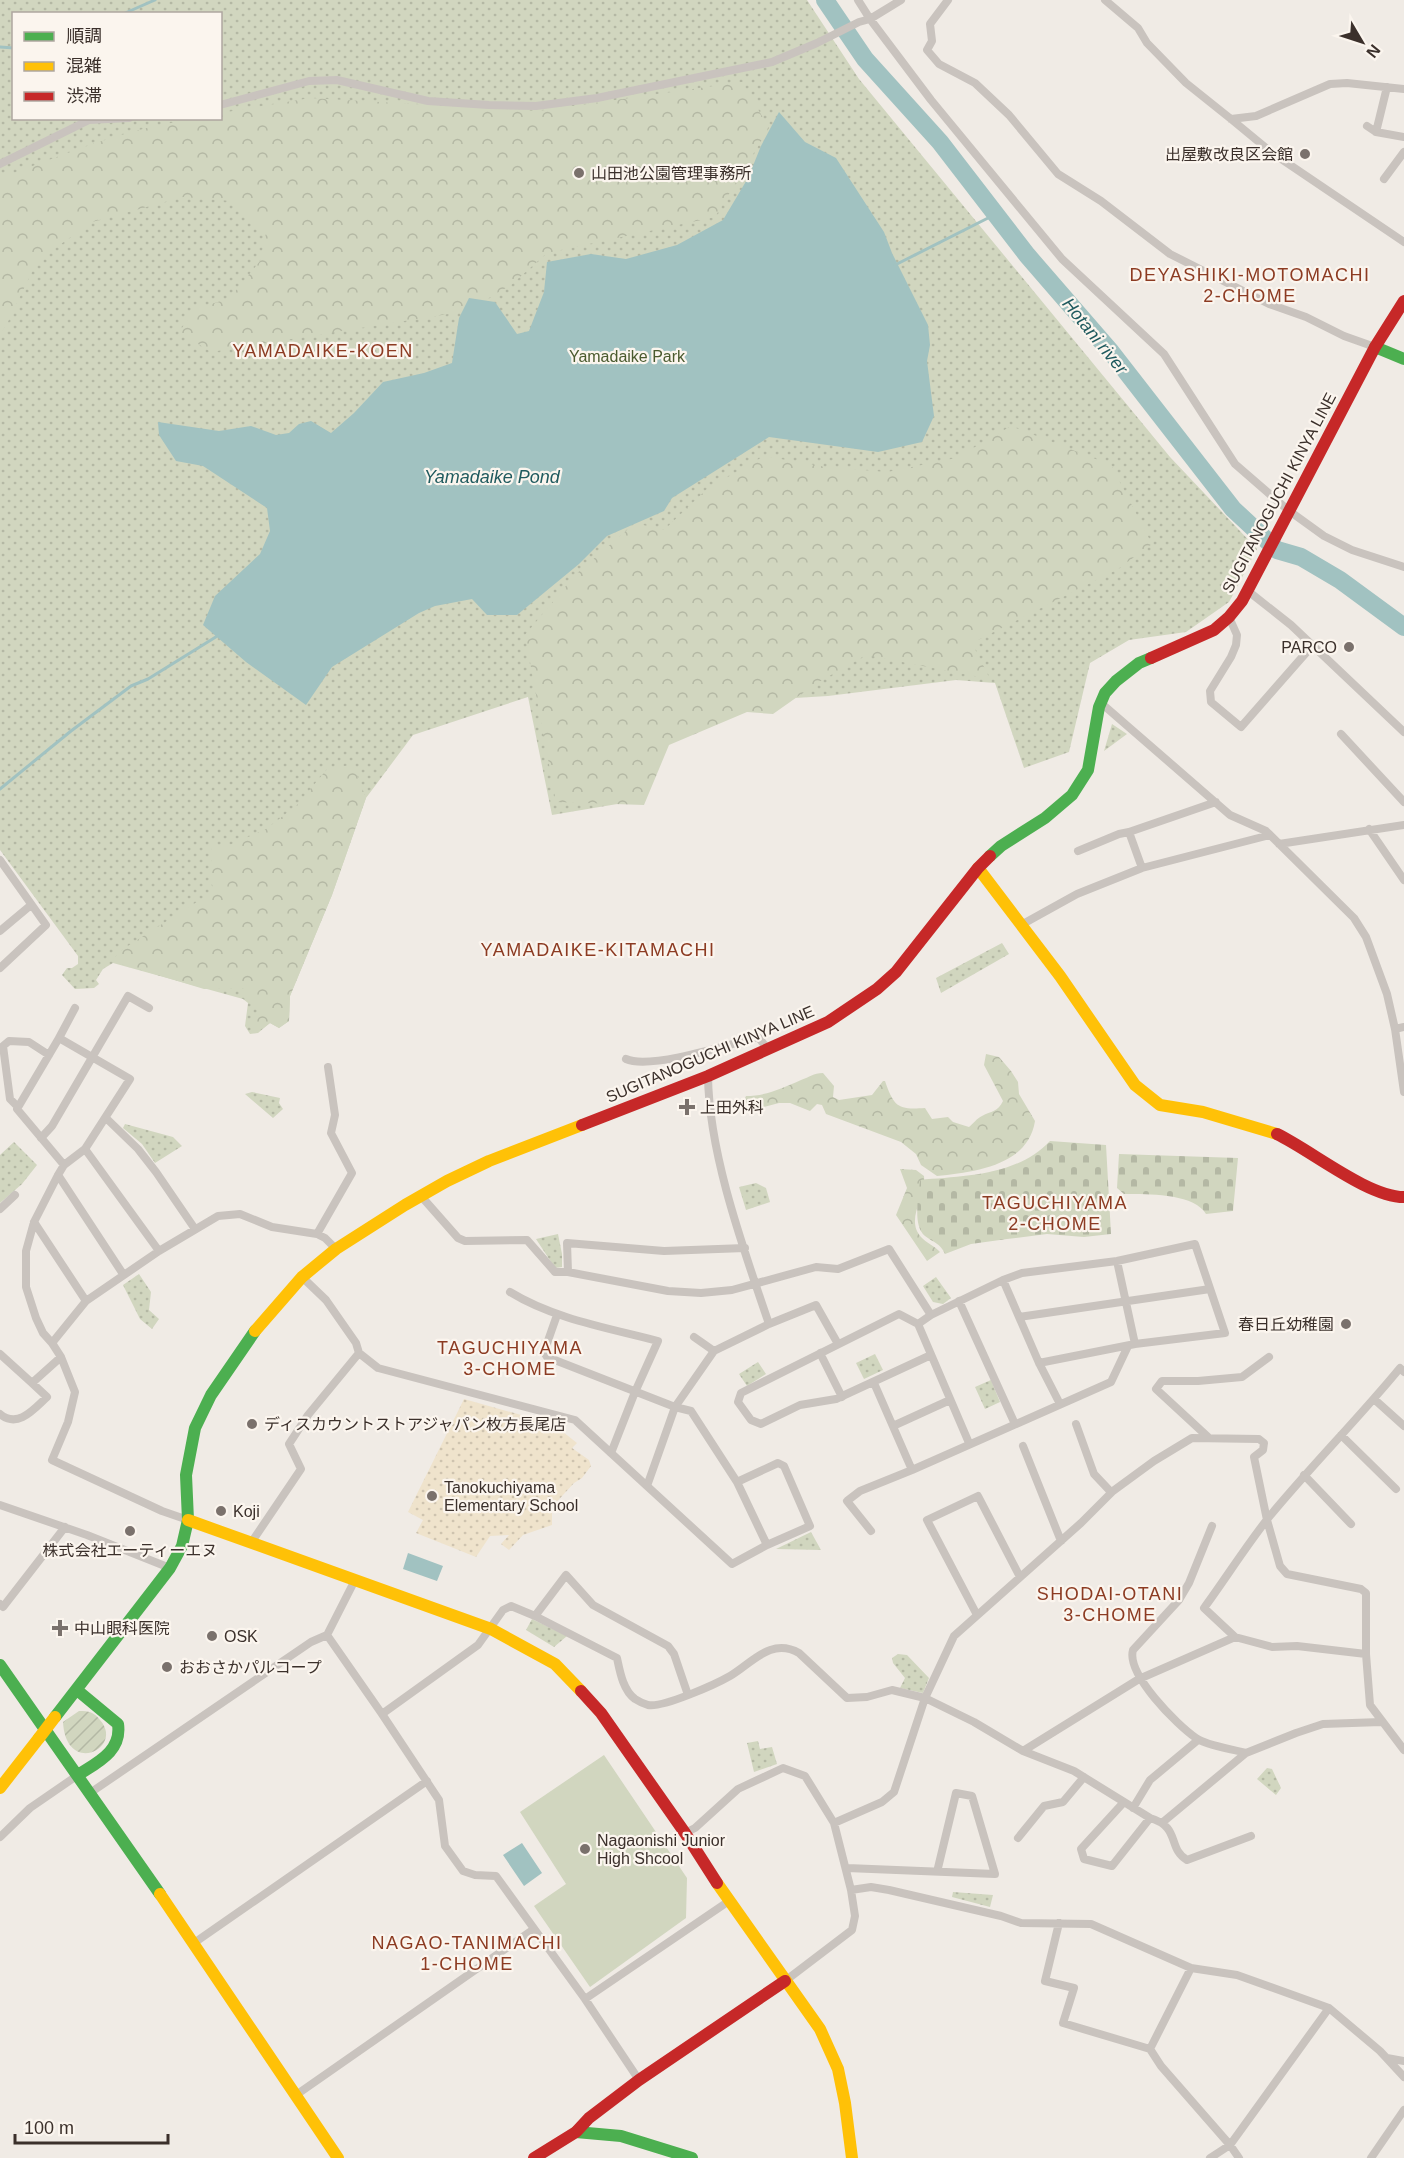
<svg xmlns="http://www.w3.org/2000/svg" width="1404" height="2158" viewBox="0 0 1404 2158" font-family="Arial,'Noto Sans JP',sans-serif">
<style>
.grass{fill:url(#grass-dots);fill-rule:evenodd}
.forest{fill:url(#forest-crowns)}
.sand{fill:url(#sand-dots)}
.cemetery{fill:url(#cemetery-stones)}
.garden{fill:url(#garden-furrows)}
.pitch{fill:#d1d6bf}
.water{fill:#a1c2c1}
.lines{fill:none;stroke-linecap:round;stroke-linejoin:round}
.stream{stroke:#a1c2c1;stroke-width:3}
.river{stroke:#a1c2c1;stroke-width:18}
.street{stroke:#c9c3be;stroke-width:8}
.fast{stroke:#4caf50;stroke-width:12}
.slow{stroke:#ffc107;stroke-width:12}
.jam{stroke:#c62828;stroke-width:12}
.slow-bridge{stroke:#ffc107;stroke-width:12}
.poi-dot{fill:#7a716c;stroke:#fbf5ee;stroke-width:2}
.labels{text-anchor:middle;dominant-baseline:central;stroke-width:4.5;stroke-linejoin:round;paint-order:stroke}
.poi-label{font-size:16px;fill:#3b302b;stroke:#fbf5ee;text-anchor:start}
.park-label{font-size:16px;fill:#4a5a2e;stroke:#fbf5ee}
.street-label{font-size:16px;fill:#3b302b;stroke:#fbf5ee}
.neighbourhood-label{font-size:18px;letter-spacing:1.5px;fill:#8c3b22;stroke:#fbf5ee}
.water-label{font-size:18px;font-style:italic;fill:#1f5a5e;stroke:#fbf5ee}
</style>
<defs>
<pattern id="grass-dots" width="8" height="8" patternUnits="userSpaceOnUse" patternTransform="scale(1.5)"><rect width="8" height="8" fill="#d1d6bf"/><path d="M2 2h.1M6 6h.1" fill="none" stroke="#b4b8a4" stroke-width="1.8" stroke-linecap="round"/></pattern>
<pattern id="forest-crowns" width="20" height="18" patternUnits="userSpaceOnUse" patternTransform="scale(1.5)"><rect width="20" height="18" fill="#d1d6bf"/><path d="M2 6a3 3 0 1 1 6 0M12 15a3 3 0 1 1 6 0" fill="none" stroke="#b4b8a4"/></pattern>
<pattern id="sand-dots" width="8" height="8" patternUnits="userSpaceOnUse" patternTransform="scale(1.5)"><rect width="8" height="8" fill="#efe3cc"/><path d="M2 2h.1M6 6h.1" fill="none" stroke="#cec3af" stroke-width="1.8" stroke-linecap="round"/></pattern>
<pattern id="cemetery-stones" width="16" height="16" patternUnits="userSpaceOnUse" patternTransform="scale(1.5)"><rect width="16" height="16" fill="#d1d6bf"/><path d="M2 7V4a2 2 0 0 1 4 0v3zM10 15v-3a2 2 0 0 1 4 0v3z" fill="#b4b8a4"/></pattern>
<pattern id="garden-furrows" width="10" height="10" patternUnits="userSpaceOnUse" patternTransform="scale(1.5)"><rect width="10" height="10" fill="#d1d6bf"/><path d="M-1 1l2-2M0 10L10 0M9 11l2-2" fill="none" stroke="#b4b8a4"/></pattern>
</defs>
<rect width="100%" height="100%" fill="#f0ebe5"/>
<path class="grass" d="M0 0H807L859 79 1170 457 1257 549 1229 602 1186 632 1129 640 1090 663 1069 752 1024 768 995 683 956 680 828 696 746 701 662 740 641 800 552 815 528 697 413 735 366 798 332 895 290 996 289 1021 279 1028 270 1023 258 1033 250 1034 245 1026 248 1003 243 999 113 963 103 969 96 980 99 984 94 988 75 989 62 975 67 968H72L78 964V956L0 850ZM14 14H220V118H14Z
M1112 724 1127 734 1104 751Z
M1002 943 1009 954 941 993 936 978Z
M252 1092 280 1098 279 1103 283 1109 273 1118 245 1094Z
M125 1124 173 1137 182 1146 155 1163 142 1144 123 1128Z
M14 1142 37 1165 22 1184 0 1203V1155Z
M756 1183 766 1188 770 1202 746 1210 739 1187Z
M558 1234 562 1254V1267L555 1268 536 1239Z
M139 1274 151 1292 149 1310 159 1319 152 1329 140 1319 123 1285Z
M936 1277 951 1298 943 1304 933 1302 923 1286Z
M875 1354 883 1370 864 1379 856 1363Z
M758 1362 766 1374 747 1386 739 1374Z
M991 1380 1000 1402 985 1409 975 1387Z
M811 1532 821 1550 776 1549Z
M532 1619 567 1636 554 1647 526 1630Z
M898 1654 907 1655 929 1678 923 1693 900 1688 905 1678 893 1663 892 1658Z
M758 1741 760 1749 772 1747 777 1764 754 1772 747 1743Z
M1267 1768 1272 1769 1281 1788 1276 1795 1257 1779Z
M953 1892 993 1895 990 1907 952 1897Z"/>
<path class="forest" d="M742 82 769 128 715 217 547 253 511 285 467 311 211 352 179 332 196 308 229 299 260 261 266 233 231 201 183 197 92 222 37 261 6 326 0 333V178C70 153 145 119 220 118L221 113 310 98 538 111Z
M1011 426 1111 465 1152 544 1118 569 972 643 990 679 866 655 817 683 773 714 747 712 669 745 644 805 556 802 525 635 575 575 635 523 664 530 707 489 764 456 826 467 887 472 956 458Z
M353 765 366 798 332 895 290 996 289 1021 279 1028 270 1023 256 1033 252 1023 259 1010 243 988 204 989 111 961 123 949 214 891 208 871 212 859 211 846 225 847 266 829 296 806 328 768Z
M986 1054 999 1057 1011 1071 1018 1082 1019 1094 1035 1121C1028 1166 974 1172 937 1176L921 1165 916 1154 901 1142 826 1114 822 1105 817 1104 810 1111 790 1103H779L756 1109 751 1103 746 1104 743 1102 746 1096C766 1096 783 1088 801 1080 810 1077 813 1073 823 1073L834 1086 833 1097 839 1100 872 1095 883 1081H885C894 1107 898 1110 925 1108L932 1119 948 1117 953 1122 969 1127C973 1124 977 1118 982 1116 991 1111 998 1112 1003 1101L984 1065Z
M900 1169 916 1170 924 1176C926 1197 905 1219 921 1237 926 1243 935 1246 940 1252L927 1261 896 1215 907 1188Z"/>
<path class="sand" d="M464 1399 553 1424 577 1443 572 1448 589 1460 591 1466 582 1478 574 1483 552 1507V1525L523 1535 509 1550 501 1544 509 1535 490 1536 476 1557 416 1533 423 1520 408 1512Z"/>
<path class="cemetery" d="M1050 1141 1106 1145 1111 1234 1084 1237 1047 1234 1007 1239 971 1244 945 1254C940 1243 934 1243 925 1236 912 1225 919 1196 920 1180 964 1176 1017 1176 1050 1141Z
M1119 1154 1238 1158 1233 1211 1206 1214C1194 1193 1146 1194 1124 1194L1117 1188Z"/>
<path class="garden" d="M79 1711C89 1711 94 1712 100 1720 125 1748 66 1777 63 1722Z"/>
<path class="pitch" d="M604 1755 687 1878 686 1918 590 1987 534 1906 566 1884 520 1812Z"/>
<path class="water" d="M779 112 805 142 836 158 884 232 892 253 928 325 930 345 927 361 934 416 922 442 878 452 769 437 672 498 664 511 607 536 579 564 517 615H487L472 599 435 606 419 613 332 667 306 705 246 662 203 625 215 596 260 554 270 531 267 508 203 466 176 461 159 435 158 422 219 431 251 426 276 435 289 433 299 424 311 421 331 433 354 413 383 382 424 373 452 363 459 318 469 298 495 302 517 334 529 331 544 292 547 262 591 254 626 259 677 245 723 220 748 178 761 146Z
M408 1553 443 1566 437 1581 403 1569Z
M522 1843 542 1873 524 1886 503 1855Z"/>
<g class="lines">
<path class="stream" d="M123 14 155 0
M0 47 14 48
M895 265 996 214
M0 789 71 731 131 686 148 679 219 635"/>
<path class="river" d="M825 0 865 59 940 142 1027 255 1111 352 1233 509 1277 550 1301 557 1340 580 1404 627"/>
<path class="street" d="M858 0 870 19 931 100 1062 259 1164 354 1235 464 1288 510 1324 536 1352 550 1404 567
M948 0 930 24 932 41 927 50 939 64 975 83 1009 115 1058 174 1101 201 1170 254 1269 304 1306 317 1344 336 1375 347
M1105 0 1138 28 1147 43 1186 83 1231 119 1271 152 1404 242
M220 105 309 81 337 80 428 101 489 105 536 106 597 98 772 62 817 43 859 22 870 19 901 0
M1231 119 1256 116 1330 84 1347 83 1404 89
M1367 126 1376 132 1404 137
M1376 132 1387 87
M0 164 89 120 129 118
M1384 179 1404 152
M1248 591 1291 625 1404 732
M1229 617 1237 635 1236 645 1231 657 1210 691 1211 702 1241 727 1312 646
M1101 703 1230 815 1266 831 1354 918 1366 937 1387 994 1395 1029 1404 1092
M1341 734 1404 802
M1369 829 1404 880
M1129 832 1142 868
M1279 844 1404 825
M1078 851 1119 834 1129 832 1216 802
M0 860 46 925 0 968
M1021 925 1077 894 1142 868 1270 835
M0 931 31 905
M1395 1029 1404 1027
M59 1038 75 1008
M626 1059C650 1070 731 1044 758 1037L767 1048
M708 1076C709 1155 744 1250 769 1324
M18 1107 10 1099 3 1046 9 1041 29 1042 49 1055
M106 1118 138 1149 156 1172 195 1229
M41 1138 52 1126 128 996 149 1008
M85 1149 159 1251
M64 1165 17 1109 59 1038 130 1079 85 1149 64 1165 58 1175 34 1222 26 1251V1287L36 1318 43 1333 52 1343 61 1357 75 1392 68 1422 52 1460 162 1511 188 1520
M58 1175 123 1274
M421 1196 458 1238 465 1241 527 1240 555 1272H568
M0 1209 15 1195
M34 1222 86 1301
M317 1234 352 1173 331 1133 335 1115 328 1067
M745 1248 664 1251 567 1243 568 1272 668 1291 701 1293 732 1290 816 1267 838 1269 889 1249 931 1315
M1117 1261 1135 1344
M302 1277 326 1300 356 1343 359 1353 378 1368 575 1420 732 1564 767 1545 810 1526 784 1466 778 1463 737 1482
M1003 1280 1039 1363 1060 1404
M510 1292C554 1319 608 1328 658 1341L635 1392 611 1453
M959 1301 1015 1424
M557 1315 544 1352 547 1357 675 1407 691 1411 737 1482 767 1545
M1019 1317 1210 1289
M918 1324 931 1315 1003 1280 1022 1273 1117 1261 1195 1244 1225 1333 1135 1344 1039 1363
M694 1337 714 1351
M52 1343 86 1301 159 1251 218 1216 240 1214 272 1227 317 1234 325 1238 336 1249
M820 1353 842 1397
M0 1354 32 1383 61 1357
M931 1355 836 1399 800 1405 761 1424 751 1420 738 1402 741 1393 899 1314 918 1324 969 1443
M1404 1372 1400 1368C1358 1419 1311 1466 1269 1517 1246 1546 1226 1578 1204 1608L1235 1637 1272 1647 1297 1646 1366 1654 1370 1705 1404 1750
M874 1383 912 1470 1111 1382 1128 1346
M1374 1399 1404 1426
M0 1414C18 1429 34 1409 47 1397L32 1383
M1076 1424 1094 1474 1111 1492
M893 1426 950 1400
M1341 1435 1396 1489
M1208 1437 1156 1389 1162 1381H1198L1242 1377 1269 1357
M1023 1446 1061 1541
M1304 1475 1351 1524
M647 1486 675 1407 714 1351 769 1324 816 1305 838 1344
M0 1505 87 1535 170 1568
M1212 1526 1189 1583 1179 1600 1133 1650C1126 1674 1177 1725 1196 1738 1207 1746 1233 1749 1246 1753
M871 1531 847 1501 860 1491 912 1470
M251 1543 301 1469 289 1444 308 1415 359 1353
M0 1604 3 1607 65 1527
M977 1615 927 1520 978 1496 1020 1577
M535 1616 566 1575 593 1605 668 1646 674 1654 688 1695
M327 1635 355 1580
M382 1714 478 1645 503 1610 511 1606 535 1616 617 1658C620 1672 623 1690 635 1699 638 1701 645 1704 648 1705 663 1708 716 1684 730 1676 752 1663 771 1637 799 1653L847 1698 867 1697 892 1690 925 1698 974 1722 1023 1751 1139 1679 1235 1637
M1023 1751 1074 1771 1150 1818C1181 1827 1167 1848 1187 1860L1251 1836
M90 1793 311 1642 327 1635 382 1714 439 1800 445 1846 463 1871 475 1875 496 1876 585 1999 639 2080
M1124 1802 1081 1849 1084 1859 1112 1866 1150 1818
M1133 1808 1150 1780 1198 1740
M1163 1822 1246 1753 1296 1733 1323 1724 1381 1722
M834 1823 882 1802 894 1792 925 1698 954 1636 1081 1523 1113 1491 1154 1461 1192 1438 1259 1439 1264 1443 1263 1450 1254 1457 1267 1520 1280 1566 1287 1574 1361 1589 1366 1593V1654
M685 1833 695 1828 738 1789 783 1768 805 1776 834 1823 851 1890 855 1916 852 1930 785 1981
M0 1837 30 1808 78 1775
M1018 1838 1044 1806 1063 1802 1084 1777
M847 1868 995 1874 972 1796 956 1793 937 1872
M851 1890 871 1887 889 1890 1001 1916 1021 1923 1091 1924 1191 1968 1237 1975 1329 2008 1380 2051 1404 2077
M1059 1923 1045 1981 1074 1988 1063 2023 1150 2049 1161 2066 1230 2145 1239 2158
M194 1943 427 1781
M585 1999 729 1901
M1150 2049 1191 1968
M1387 2058 1404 2061
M296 2095 534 1929
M1210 2158 1230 2145 1329 2008
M1371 2158 1404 2110"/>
<path class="fast" d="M1375 347 1404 359
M990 856 1001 846 1045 818 1072 795 1088 770 1099 707 1105 693 1116 681 1139 663 1151 658
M0 1665 160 1894
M77 1690 118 1724C122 1751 98 1762 78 1775
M55 1717 170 1568 182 1546 188 1520 186 1475 195 1428 211 1395 255 1331
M576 2132 621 2136 692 2158"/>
<path class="slow" d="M978 868 1060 976 1135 1085 1160 1105 1203 1112 1277 1134
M255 1331 302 1277 336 1249 405 1205 447 1181 489 1161 582 1125
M188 1520 491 1629 555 1664 581 1691
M0 1788 39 1738
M717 1883 820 2029 838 2069 845 2103 852 2158
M160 1894 338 2158"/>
<path class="jam" d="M1151 658 1214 630 1229 617 1242 601 1375 347 1404 301
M582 1125 708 1076 828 1022 877 989 896 972 978 868 990 856
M1277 1134C1312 1151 1368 1197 1404 1197
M581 1691 601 1713 685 1833 717 1883
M534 2158 576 2132 589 2118 639 2080 785 1981"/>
<path class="slow-bridge" d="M39 1738 55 1717"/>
</g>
<g class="poi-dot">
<circle cx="1305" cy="154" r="6"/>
<circle cx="579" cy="173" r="6"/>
<circle cx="1349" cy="647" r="6"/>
<path d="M684 1098h6v6h6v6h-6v6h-6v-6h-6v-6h6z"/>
<circle cx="1346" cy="1324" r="6"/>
<circle cx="252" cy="1424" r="6"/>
<circle cx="432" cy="1496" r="6"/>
<circle cx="221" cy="1511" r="6"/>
<circle cx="130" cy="1531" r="6"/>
<path d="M57 1619h6v6h6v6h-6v6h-6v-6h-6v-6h6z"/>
<circle cx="212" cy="1636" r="6"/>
<circle cx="167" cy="1667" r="6"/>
<circle cx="585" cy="1849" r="6"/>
</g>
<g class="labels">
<g class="poi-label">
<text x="1293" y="154" text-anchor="end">出屋敷改良区会館</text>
<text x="591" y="173">山田池公園管理事務所</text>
<text x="1337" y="647" text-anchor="end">PARCO</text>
<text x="700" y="1107">上田外科</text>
<text x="1334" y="1324" text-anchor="end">春日丘幼稚園</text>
<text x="264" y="1424">ディスカウントストアジャパン枚方長尾店</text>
<text x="444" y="1487">Tanokuchiyama<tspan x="444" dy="18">Elementary School</tspan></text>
<text x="233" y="1511">Koji</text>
<text x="130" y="1550" text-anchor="middle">株式会社エーティーエヌ</text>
<text x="74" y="1628">中山眼科医院</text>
<text x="224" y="1636">OSK</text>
<text x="179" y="1667">おおさかパルコープ</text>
<text x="597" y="1840">Nagaonishi Junior<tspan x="597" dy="18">High Shcool</tspan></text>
</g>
<g class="park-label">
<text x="627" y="356">Yamadaike Park</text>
</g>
<g class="street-label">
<text transform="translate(1279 493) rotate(-62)">SUGITANOGUCHI KINYA LINE</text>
<text transform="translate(710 1054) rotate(-23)">SUGITANOGUCHI KINYA LINE</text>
</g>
<g class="neighbourhood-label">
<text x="1250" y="275">DEYASHIKI-MOTOMACHI<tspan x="1250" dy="21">2-CHOME</tspan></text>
<text x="323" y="351">YAMADAIKE-KOEN</text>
<text x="598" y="950">YAMADAIKE-KITAMACHI</text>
<text x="1055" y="1203">TAGUCHIYAMA<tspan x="1055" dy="21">2-CHOME</tspan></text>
<text x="510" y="1348">TAGUCHIYAMA<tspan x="510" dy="21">3-CHOME</tspan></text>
<text x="1110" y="1594">SHODAI-OTANI<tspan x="1110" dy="21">3-CHOME</tspan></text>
<text x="467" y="1943">NAGAO-TANIMACHI<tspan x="467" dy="21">1-CHOME</tspan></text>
</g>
<g class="water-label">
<text transform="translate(1095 336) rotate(51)">Hotani river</text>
<text x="492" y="477">Yamadaike Pond</text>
</g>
</g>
<rect x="12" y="12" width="210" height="108" fill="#fbf5ee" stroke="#aea6a0" stroke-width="1.5"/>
<rect x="24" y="32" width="30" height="9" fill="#4caf50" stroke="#aea6a0" stroke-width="1.5"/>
<text x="66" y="42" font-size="18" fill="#3b302b">順調</text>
<rect x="24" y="62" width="30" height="9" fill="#ffc107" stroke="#aea6a0" stroke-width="1.5"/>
<text x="66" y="72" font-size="18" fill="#3b302b">混雑</text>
<rect x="24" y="92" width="30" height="9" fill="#c62828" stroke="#aea6a0" stroke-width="1.5"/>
<text x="66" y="102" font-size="18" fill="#3b302b">渋滞</text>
<g transform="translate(1362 42) rotate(129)" stroke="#fbf5ee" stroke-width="4.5" paint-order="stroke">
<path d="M0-4.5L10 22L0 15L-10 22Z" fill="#3b302b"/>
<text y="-9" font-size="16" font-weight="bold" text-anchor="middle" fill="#3b302b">N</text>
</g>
<path d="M15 2134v9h153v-9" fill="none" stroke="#3b302b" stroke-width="3"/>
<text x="24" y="2134" font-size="18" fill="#3b302b" stroke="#fbf5ee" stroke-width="4.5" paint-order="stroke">100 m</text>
</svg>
